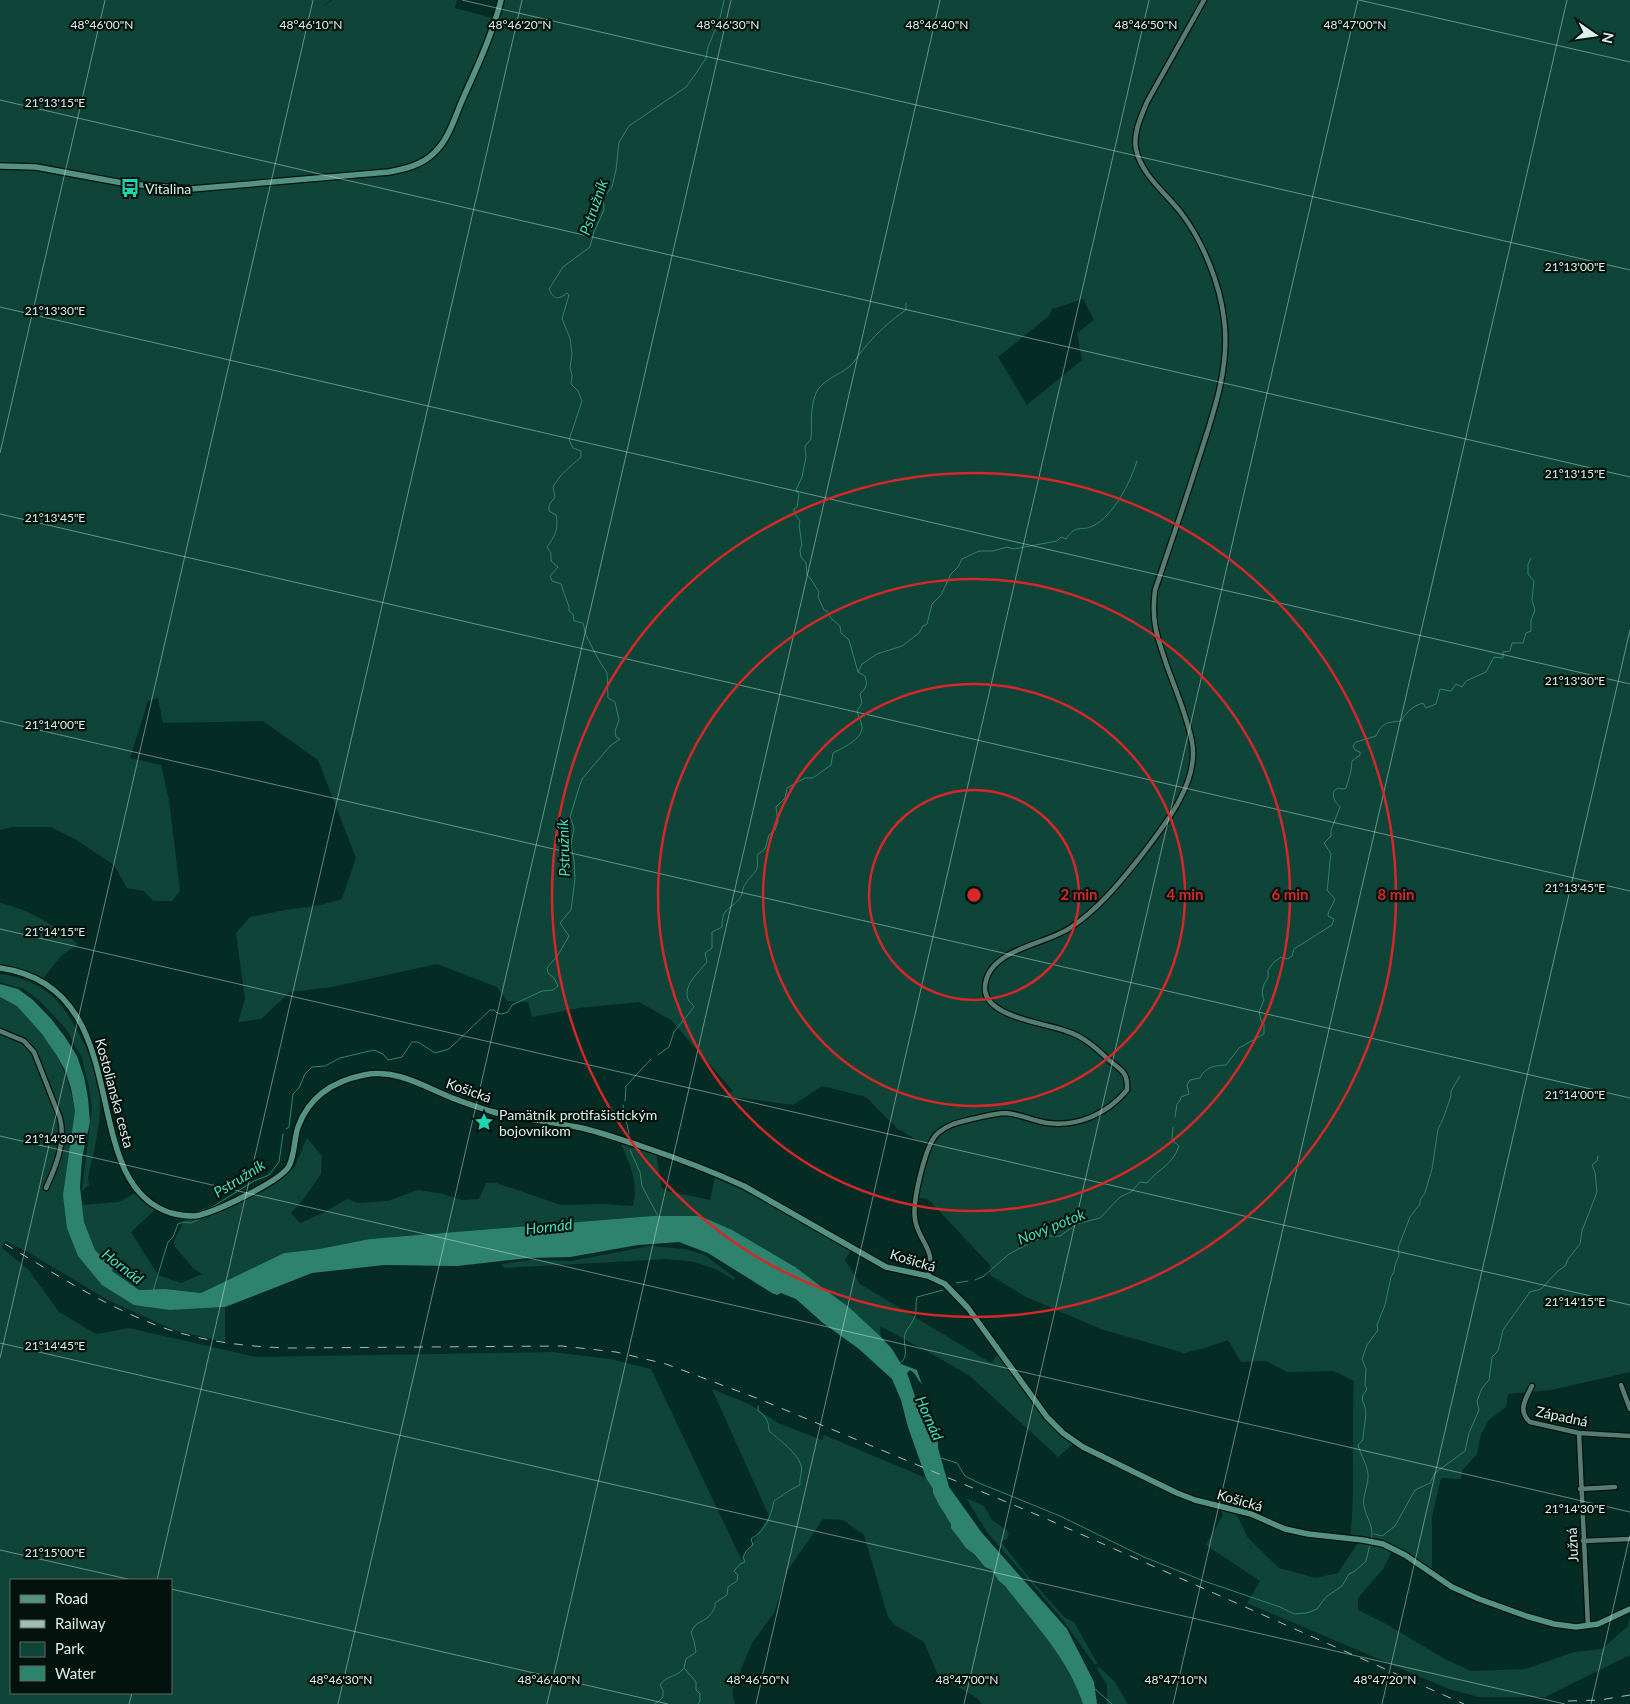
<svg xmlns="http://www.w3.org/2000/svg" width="1630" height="1704" viewBox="0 0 1630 1704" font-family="Lato,sans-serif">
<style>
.green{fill:#0f4438;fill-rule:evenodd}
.water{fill:#2e836f}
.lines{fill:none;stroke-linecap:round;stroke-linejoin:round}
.stream{stroke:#2e836f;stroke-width:1}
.street-casing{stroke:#00130d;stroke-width:7}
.secondary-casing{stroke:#00130d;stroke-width:8}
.street{stroke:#577c71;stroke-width:4.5}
.secondary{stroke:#549382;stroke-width:5.5}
.rail{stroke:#a3bdb6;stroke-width:1;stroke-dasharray:9 9;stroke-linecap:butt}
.ticks{fill:none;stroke:#dbf0e9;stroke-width:1;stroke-opacity:0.45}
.ring{fill:none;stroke:#d62828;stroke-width:2.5}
.labels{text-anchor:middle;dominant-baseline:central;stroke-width:4.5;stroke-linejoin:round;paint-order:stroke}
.poi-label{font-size:14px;fill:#dbf0e9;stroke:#04120e;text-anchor:start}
.street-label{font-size:14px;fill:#dbf0e9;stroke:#04120e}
.water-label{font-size:15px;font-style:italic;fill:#42e0bd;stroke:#04120e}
.ticks-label{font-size:12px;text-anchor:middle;fill:#dbf0e9;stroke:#04120e;stroke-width:4.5;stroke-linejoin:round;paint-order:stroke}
.centre{fill:#d62828;stroke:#04120e;stroke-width:2.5}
.ring-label{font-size:15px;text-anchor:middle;font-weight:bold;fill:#d62828;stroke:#04120e;stroke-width:4.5;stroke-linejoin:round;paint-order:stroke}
</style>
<rect width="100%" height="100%" fill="#052c24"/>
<path class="green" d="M0 0H331L323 6 333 0H457L455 8 496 19 501 0H1630V1372L1551 1390 1508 1394 1506 1407 1489 1420 1481 1434 1477 1454 1462 1471 1461 1479 1441 1478 1432 1517V1571L1376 1544 1391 1553 1383 1569 1358 1598V1610L1388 1625 1443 1658 1471 1671 1526 1669 1574 1652 1602 1649 1628 1626 1630 1616V1655L1545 1697H1478L1449 1689 1247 1603 1260 1581 1206 1545 1223 1515 1220 1509 1235 1511 1248 1538 1279 1568 1316 1578 1338 1573 1359 1541 1350 1539C1356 1487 1351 1434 1354 1381L1334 1371 1287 1372 1266 1361 1241 1362 1228 1340 1205 1348 1184 1353 1101 1329 1026 1297 990 1275V1265L928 1199 918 1198 924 1152 927 1143 917 1140 898 1129 866 1097 822 1086 793 1105 742 1098H723L733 1091 671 1020 639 1002 579 1008 532 1017 528 1002 507 1001 497 987 437 964 332 987 290 992 261 1019 238 1022 245 999 236 933 250 917 285 910 321 905 342 899 356 858 318 760 263 721 163 723 158 698 148 701 130 758 161 765 169 800 180 891 172 901H153L144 891 127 888 114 865 75 839 51 827H12L0 830ZM1083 299 1094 320 1077 333 1082 360 1027 405 998 357 1049 316 1052 309Z
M0 903C29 909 55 926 78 944L61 956 41 981 0 969Z
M0 974C42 980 62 999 80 1036 89 1052 96 1071 99 1090 103 1117 94 1151 88 1177L89 1185 82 1191 92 1109 89 1088 82 1058 66 1029 40 1001 24 989 0 982Z
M0 997C6 1000 13 1002 18 1006 24 1011 29 1018 34 1023 57 1051 68 1075 75 1111L78 1256 170 1310 225 1307V1342L174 1330 108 1300 24 1250 5 1241 2 1248 28 1269 59 1312 96 1334 129 1328 256 1357 553 1352 610 1359 651 1369 742 1561 769 1516 712 1389 749 1404 778 1423 822 1440 824 1435 926 1478 933 1489V1493L939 1505 945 1516 948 1518 958 1538 985 1567 992 1570 998 1580 1005 1586C1034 1624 1068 1658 1083 1704H982L977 1698 938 1675 924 1642 895 1625 888 1617 864 1535 843 1520 823 1519 788 1570 774 1613 752 1643 732 1691 735 1704H0ZM11 1580H171V1693H11Z
M307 1138 322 1156 321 1174 305 1197 291 1213 300 1223 323 1213 347 1199 358 1203 388 1201 418 1190 443 1194 462 1200 479 1199 486 1183H496L561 1205 605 1204 633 1206C639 1181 629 1161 618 1138L656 1151 661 1187 667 1191 710 1200 716 1173C765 1191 808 1221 852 1248L845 1260 860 1284 991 1363 998 1354 1023 1385 1066 1433 1073 1437V1444L1058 1457 970 1376 941 1359 880 1326 881 1337 851 1309 700 1216H652L370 1239 319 1249 284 1253 201 1293 165 1289 139 1290 112 1271 113 1267 95 1250 84 1222 82 1205 119 1202 135 1193 158 1207 131 1232 158 1275 181 1283 202 1274 194 1269 175 1247 174 1241 184 1221 193 1212 244 1196 276 1181 294 1168Z
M650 1246 685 1249 705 1255 735 1278 734 1280 718 1270 695 1262 667 1259 503 1268 502 1264 531 1260 571 1261Z
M966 1498 984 1506 992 1520 1009 1532 1007 1539 1001 1542 1026 1574 1065 1618 1074 1622 1097 1663 1095 1665 1063 1620 987 1532Z
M1099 1667 1115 1682 1128 1704H1107V1685L1097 1669Z"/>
<path class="water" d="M0 984 18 989 33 1000 52 1020 65 1037 77 1056 84 1077 88 1098 90 1122 82 1158 80 1187 84 1222 95 1250 113 1267 112 1271 139 1290 165 1289 201 1293 284 1253 319 1249 370 1239 652 1216H700L732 1230 795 1267 851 1309 881 1337 892 1349 901 1364 917 1370 922 1385 914 1373 910 1370 907 1373 917 1402 938 1428V1448L949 1487 982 1533 1067 1629 1094 1682 1097 1704H1083C1068 1658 1034 1624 1005 1586L998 1580 992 1570 985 1567 974 1554 966 1548 951 1528V1524L939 1505 933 1493V1489L926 1478 908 1427 901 1400 892 1379 859 1349 823 1323 796 1299 781 1293 777 1295 772 1293 708 1253 679 1242 638 1245 570 1257 528 1258 457 1266 384 1265 312 1273 225 1307 170 1310 134 1305 102 1285 78 1256 67 1228 63 1195 75 1111 71 1088 65 1070 57 1056 42 1034 17 1006 0 997Z"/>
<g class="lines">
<path class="stream" d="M858 672 849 640 841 633 840 626 831 618 827 611 824 610 818 597 819 591C814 586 813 580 807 575L806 563 801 557 800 550 802 545 799 525 800 521 794 513V509L797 507 799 494 796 490 802 477 806 457 805 446 811 439C812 423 810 407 816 393 822 380 839 375 849 367 856 361 860 352 866 346 877 333 892 319 906 310V303
M658 1055 669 1047 674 1032 694 1007C693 1005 691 1003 689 1001 681 987 699 972 707 962L705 953 712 948V932L722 927C722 906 730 911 740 898 743 894 742 887 746 883 755 870 759 874 757 855L765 849 769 835 775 830 778 822 776 807 785 798 787 788 805 778H813L831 765 833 753C842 748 862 740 862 727 862 722 858 716 857 711L862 703 860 694C866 688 868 685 865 676L858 672 862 664 877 654 902 646 919 633 923 626 927 624 932 604 941 595 951 574 958 567 962 559 979 551H993L1007 547 1014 549 1057 541 1061 537 1066 539C1077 523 1080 532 1093 526 1114 515 1130 483 1137 461
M625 1101 626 1086 651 1059
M623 1105 629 1134
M1175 1117 1177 1104 1180 1101 1181 1097 1189 1094 1187 1085 1190 1080 1200 1078C1206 1066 1214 1066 1226 1065L1239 1048 1264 1034V1024L1261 1021 1259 1012 1264 1000 1262 993 1264 984 1268 978V970L1274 962 1281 957 1288 959 1292 956 1294 949 1332 925 1334 919 1328 916C1328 910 1333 905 1335 899L1327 890C1329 878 1329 866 1331 854L1324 843 1331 836V830L1340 807C1335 802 1332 798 1334 791L1338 788 1343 789 1346 788 1351 771 1352 761 1360 755V752L1355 750 1353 746 1356 742 1376 736C1383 721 1387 723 1401 721 1406 712 1413 706 1423 703L1426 708 1436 704 1440 689 1451 691 1456 684 1462 687 1466 681 1486 672 1494 657 1503 658V652L1510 651 1512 643H1523L1526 633 1531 631V620L1535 610 1532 600 1534 581 1528 574V564L1531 558
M286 1129 289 1127 293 1094 299 1088 305 1074 312 1067 325 1066 340 1058 374 1050 383 1054 388 1060 402 1057 412 1042H418L435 1053 449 1049 490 1010H494L497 1013 502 1014 508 1012 512 1005 542 991 553 990 558 986 554 978 548 973 547 968 558 955 569 936 560 923 571 910 575 879 574 860 571 845 574 828 570 817 578 791 582 779 610 746 620 739 616 737 615 731 619 720 615 702 608 698 607 673 597 657 586 635 583 623 574 621 573 614 569 611V607L561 584 552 581 550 576 558 567 551 561V553L547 547C555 536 559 528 556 515L549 511V505L555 497 553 487C561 473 569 468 581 457V451L573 448 569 440 582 401 578 391 571 384 572 375 570 368 572 354 570 338 562 319 569 295 567 293C558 300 554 300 549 289L563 267 590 247 594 232 604 210 603 198 612 187 616 170 619 142 629 126 686 87 697 72 706 58 708 47 720 18 724 0
M630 1150 640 1172 642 1186 658 1216
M209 1209 254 1181 269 1175 279 1162 283 1134
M975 1280 984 1276 1009 1254 1032 1242 1047 1236H1060L1077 1224 1100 1218 1120 1197 1131 1192 1140 1182 1147 1183C1160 1167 1172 1166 1179 1146L1172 1140 1173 1127
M956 1283 968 1281
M153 1291 168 1242 173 1237 178 1224 184 1222 191 1223 205 1216
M899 1364C911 1356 902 1345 905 1334 907 1328 913 1323 915 1316 917 1310 915 1303 917 1297L943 1290
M941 1458 957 1463 965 1476 979 1483 1060 1516 1144 1557 1204 1581 1280 1607 1294 1614 1307 1613 1317 1609 1326 1597 1342 1586 1349 1574 1355 1571 1366 1561 1370 1544
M1374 1534 1382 1536 1395 1526 1415 1490 1430 1483 1435 1473 1465 1451 1469 1433 1479 1410 1477 1401 1482 1388 1489 1380 1492 1357 1498 1351 1503 1330 1530 1292 1541 1289 1558 1271 1565 1266 1568 1259 1580 1244 1582 1231 1597 1192 1595 1172 1592 1165 1597 1161 1598 1156
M1371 1540C1375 1527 1366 1518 1364 1506 1362 1495 1369 1485 1368 1474 1367 1464 1361 1456 1358 1445L1363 1440C1363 1424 1370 1413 1362 1400L1363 1395 1367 1389 1365 1385 1366 1369 1362 1359 1367 1345 1378 1330 1377 1325 1385 1305 1391 1277 1394 1272 1395 1265 1399 1255 1398 1248 1410 1217 1420 1204V1200L1425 1193 1432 1169 1438 1129 1443 1119 1451 1096V1091L1460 1076
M1094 1688 1112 1704
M654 1704 658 1702 663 1697V1690L660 1685C666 1675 678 1677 683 1669
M698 1704 700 1701V1694L696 1690V1682L684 1668 686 1659 696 1652 694 1641 691 1633C695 1622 699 1624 707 1618 710 1616 713 1611 715 1607V1603L727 1595 728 1587 737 1581 738 1575 734 1571 740 1564 745 1562 743 1557 747 1550 753 1545 751 1539C765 1531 771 1517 774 1501 783 1495 789 1490 800 1485 799 1478 803 1472 801 1465 797 1453 779 1439 769 1431 769 1423 766 1415 758 1411V1406"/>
<g class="street-casing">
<path id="street" d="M0 1031 24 1041 34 1052 60 1118C66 1143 56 1166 46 1188
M928 1276C937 1248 918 1242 915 1219 912 1203 925 1144 938 1133 948 1124 960 1122 972 1119 983 1117 995 1113 1006 1113 1020 1114 1033 1121 1047 1123 1078 1127 1107 1114 1127 1090 1128 1072 1122 1071 1109 1060 1096 1048 1083 1036 1066 1031 1045 1023 983 1017 985 987 987 949 1045 945 1070 928 1097 910 1117 886 1137 861 1161 830 1200 784 1192 742 1187 716 1176 691 1167 666 1157 636 1151 622 1155 590 1169 549 1183 508 1196 467 1211 420 1231 369 1224 319 1220 284 1203 242 1182 214 1167 194 1141 175 1136 149 1133 133 1141 117 1147 102L1204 0
M1621 1385 1630 1409
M1532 1386C1526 1398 1517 1411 1530 1422L1579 1433 1630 1436
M1579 1433 1588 1626
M1580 1489 1615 1487
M1583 1541 1630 1539"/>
</g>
<g class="secondary-casing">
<path id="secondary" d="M0 166 36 167 128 184 191 189 389 172C405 169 422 165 434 153 448 140 454 120 461 103 476 69 492 36 501 0
M0 968C142 988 72 1182 171 1213 178 1215 187 1216 195 1216 214 1213 281 1181 289 1166 295 1154 294 1139 298 1127 309 1097 333 1081 364 1075 393 1069 418 1083 443 1094 458 1101 474 1106 490 1111 518 1119 548 1121 577 1127 598 1131 618 1139 638 1145 674 1157 709 1170 744 1186L886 1267 928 1276 945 1284 968 1308 1047 1417 1063 1433 1083 1447 1177 1493 1195 1500 1251 1514 1285 1529 1308 1534 1363 1540 1383 1544 1405 1555 1452 1587 1479 1599 1526 1616 1554 1624 1576 1627 1598 1624 1630 1609"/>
</g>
<use href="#street" class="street"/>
<use href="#secondary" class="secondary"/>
<path class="rail" d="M5 1244C57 1275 109 1309 167 1329 207 1342 249 1347 291 1348L562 1346 616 1352 666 1364 759 1399 1040 1516 1464 1704
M1568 1701 1600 1700 1630 1695"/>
</g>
<path class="ticks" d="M462 0 1630 270M1359 0 1630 62M0 100 1630 477M0 307 1630 684M0 453 105 0M0 514 1630 891M0 721 1630 1098M0 929 1630 1305M0 1136 1630 1512M0 1343 1565 1704M0 1358 313 0M0 1550 132 1580M157 1580 522 0M171 1589 668 1704M129 1704 132 1693M338 1704 731 0M547 1704 940 0M756 1704 1149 0M964 1704 1358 0M1173 1704 1567 0M1382 1704 1630 630M1591 1704 1630 1535"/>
<g class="ring">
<circle cx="974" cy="895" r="105"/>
<circle cx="974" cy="895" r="211"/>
<circle cx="974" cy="895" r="316"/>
<circle cx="974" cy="895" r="422"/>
</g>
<defs>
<g id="bus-bare" transform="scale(1.5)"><path d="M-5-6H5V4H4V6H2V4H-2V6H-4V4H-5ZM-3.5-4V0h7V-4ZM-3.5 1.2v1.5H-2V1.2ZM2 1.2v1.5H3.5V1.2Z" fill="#1dd5b1" stroke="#04120e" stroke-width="2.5" paint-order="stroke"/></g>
<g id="sight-bare" transform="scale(1.5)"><path d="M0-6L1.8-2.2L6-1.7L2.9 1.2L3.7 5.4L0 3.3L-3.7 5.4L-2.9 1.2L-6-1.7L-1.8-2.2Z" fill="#1dd5b1" stroke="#04120e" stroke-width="2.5" paint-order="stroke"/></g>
</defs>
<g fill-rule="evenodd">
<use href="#bus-bare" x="130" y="188"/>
<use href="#sight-bare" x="484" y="1122"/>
</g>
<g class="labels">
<g class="poi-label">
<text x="145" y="188">Vitalina</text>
<text x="499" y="1114">Pamätník protifašistickým<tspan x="499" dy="16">bojovníkom</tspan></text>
</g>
<g class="street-label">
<text transform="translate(469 1090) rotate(20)">Košická</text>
<text transform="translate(115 1093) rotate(75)">Kostolianska cesta</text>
<text transform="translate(913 1260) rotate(17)">Košická</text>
<text transform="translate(1562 1416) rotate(12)">Západná</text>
<text transform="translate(1240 1500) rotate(16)">Košická</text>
<text transform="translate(1572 1545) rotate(-93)">Južná</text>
</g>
<g class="water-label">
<text transform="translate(593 207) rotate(-71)">Pstružník</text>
<text transform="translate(563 848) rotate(-92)">Pstružník</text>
<text transform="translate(239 1178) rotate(-32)">Pstružník</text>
<text transform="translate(549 1226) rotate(-6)">Hornád</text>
<text transform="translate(1051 1226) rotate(-22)">Nový potok</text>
<text transform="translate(123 1266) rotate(38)">Hornád</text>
<text transform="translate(930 1418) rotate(66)">Hornád</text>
</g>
</g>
<g class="ticks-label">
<text x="102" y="29">48°46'00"N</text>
<text x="311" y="29">48°46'10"N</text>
<text x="520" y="29">48°46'20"N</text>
<text x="728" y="29">48°46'30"N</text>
<text x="937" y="29">48°46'40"N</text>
<text x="1146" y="29">48°46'50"N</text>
<text x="1355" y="29">48°47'00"N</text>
<text x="55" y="107">21°13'15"E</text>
<text x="1575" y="271">21°13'00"E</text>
<text x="55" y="315">21°13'30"E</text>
<text x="1575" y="478">21°13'15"E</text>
<text x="55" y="522">21°13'45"E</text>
<text x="1575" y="685">21°13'30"E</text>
<text x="55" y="729">21°14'00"E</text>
<text x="1575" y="892">21°13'45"E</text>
<text x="55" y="936">21°14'15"E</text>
<text x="1575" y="1099">21°14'00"E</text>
<text x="55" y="1143">21°14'30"E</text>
<text x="1575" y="1306">21°14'15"E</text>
<text x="55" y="1350">21°14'45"E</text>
<text x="1575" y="1513">21°14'30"E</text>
<text x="55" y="1557">21°15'00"E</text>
<text x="341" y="1684">48°46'30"N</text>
<text x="549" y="1684">48°46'40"N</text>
<text x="758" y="1684">48°46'50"N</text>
<text x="967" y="1684">48°47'00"N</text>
<text x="1176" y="1684">48°47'10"N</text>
<text x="1385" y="1684">48°47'20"N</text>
</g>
<circle cx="974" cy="895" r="8" class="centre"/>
<g class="ring-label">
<text x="1079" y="900">2 min</text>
<text x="1185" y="900">4 min</text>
<text x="1290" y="900">6 min</text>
<text x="1396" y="900">8 min</text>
</g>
<rect x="10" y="1579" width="162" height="115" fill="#04120e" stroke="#5a6b66"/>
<rect x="20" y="1595" width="25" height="8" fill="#549382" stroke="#5a6b66"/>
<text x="55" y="1604" font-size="15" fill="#dbf0e9">Road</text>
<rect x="20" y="1620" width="25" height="8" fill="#a3bdb6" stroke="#5a6b66"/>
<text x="55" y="1629" font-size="15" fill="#dbf0e9">Railway</text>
<rect x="20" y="1642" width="25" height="15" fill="#0f4438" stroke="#5a6b66"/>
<text x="55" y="1654" font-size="15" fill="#dbf0e9">Park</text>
<rect x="20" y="1666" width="25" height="15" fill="#2e836f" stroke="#5a6b66"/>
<text x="55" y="1679" font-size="15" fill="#dbf0e9">Water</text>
<g transform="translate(1595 35) rotate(103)" stroke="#04120e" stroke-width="4" paint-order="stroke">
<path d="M0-4L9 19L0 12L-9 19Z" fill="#dbf0e9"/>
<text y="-8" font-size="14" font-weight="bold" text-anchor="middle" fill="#dbf0e9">N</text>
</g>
</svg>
